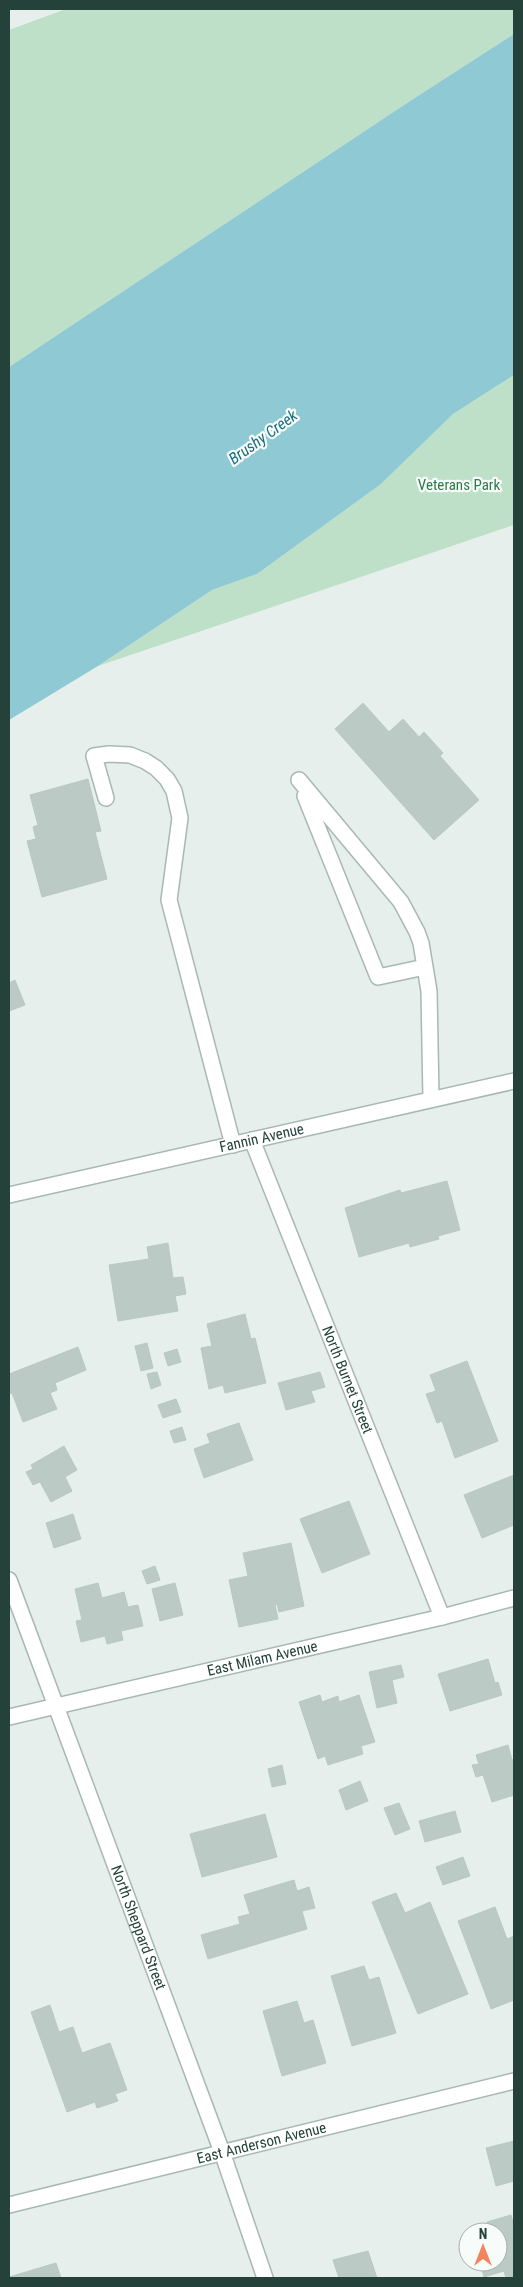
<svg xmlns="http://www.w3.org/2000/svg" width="523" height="2287" viewBox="0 0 523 2287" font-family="'Roboto Condensed',sans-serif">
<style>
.green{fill:#bfe0c8}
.water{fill:#8ec9d4}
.building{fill:#bbcac4;stroke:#b8c9c2}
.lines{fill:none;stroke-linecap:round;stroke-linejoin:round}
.service-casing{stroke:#a8b8b2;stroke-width:18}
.minor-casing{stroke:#a8b8b2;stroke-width:18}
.service{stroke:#fff;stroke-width:15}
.minor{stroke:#fff;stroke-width:15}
.labels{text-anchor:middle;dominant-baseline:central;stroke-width:4.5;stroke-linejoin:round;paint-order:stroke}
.park-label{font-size:15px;fill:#2d7a4b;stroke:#f7fbf9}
.street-label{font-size:15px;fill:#24423a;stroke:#f7fbf9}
.water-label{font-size:16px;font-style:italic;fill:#1c6f80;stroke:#f7fbf9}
</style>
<rect width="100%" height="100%" fill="#e6efeb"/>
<path class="green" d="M66 9H514V34L407 103 9 367V30Z
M514 375V525L98 666 212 590 257 574 381 484 453 414Z"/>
<path class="water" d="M514 34V375L453 414 381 484 257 574 212 590 98 666 9 720V367L407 103Z"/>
<path class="building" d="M363 703 389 732 403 719 419 737 424 732 443 753 440 756 479 800 434 840 335 729Z
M88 779 101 831 95 832 107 879 42 897 27 841 36 839 33 827 38 825 30 795Z
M15 980 25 1005 9 1011V983Z
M447 1181 460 1230 438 1236 439 1239 410 1247 409 1243 359 1257 345 1208 400 1190 401 1193Z
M168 1243 173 1278 183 1277 186 1294 175 1296 178 1311 118 1321 109 1265 149 1259 147 1247Z
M245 1314 251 1339 255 1338 266 1383 225 1393 223 1385 209 1389 201 1348 212 1346 207 1324Z
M147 1343 153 1368 141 1371 135 1346Z
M78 1347 86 1370 55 1383 57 1390 50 1393 57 1409 23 1422 12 1393 9 1394V1374Z
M177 1349 181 1362 168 1366 164 1353Z
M467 1361 498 1441 455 1458 442 1421 437 1423 426 1394 436 1391 430 1375Z
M157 1372 161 1385 151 1389 147 1374Z
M320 1372 325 1387 311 1391 315 1402 286 1410 278 1383Z
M176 1399 181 1412 163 1418 158 1405Z
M239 1423 253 1460 204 1478 194 1449 210 1443 207 1434Z
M182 1427 186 1440 174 1443 170 1431Z
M64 1446 77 1470 65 1477 72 1491 51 1502 40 1482 33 1485 26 1472 33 1469 31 1465Z
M514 1475V1525L482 1538 464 1495Z
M349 1501 370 1554 322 1573 300 1519Z
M73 1514 81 1539 54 1548 46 1523Z
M291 1543 304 1606 279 1612 277 1604 275 1605 278 1619 239 1627 229 1580 248 1576 243 1553Z
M155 1566 160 1580 147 1584 142 1571Z
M98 1583 102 1598 124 1592 128 1607 138 1605 143 1626 121 1631 123 1640 107 1644 105 1636 81 1642 76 1621 82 1620 75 1589Z
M175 1583 183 1615 160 1621 152 1589Z
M488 1659 495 1683 498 1682 502 1695 450 1711 438 1674Z
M401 1665 404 1677 392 1680 397 1703 377 1708 369 1672Z
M320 1695 322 1702 338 1696 339 1702 359 1695 375 1742 361 1746 363 1754 328 1765 325 1756 318 1759 299 1702Z
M508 1745 512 1760 514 1759V1795L492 1802 483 1775 476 1777 472 1765 479 1764 476 1755Z
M282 1765 286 1784 272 1787 268 1769Z
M360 1781 368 1801 346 1810 339 1790Z
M399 1803 410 1829 395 1835 384 1808Z
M455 1811 461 1832 425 1842 419 1821Z
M265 1814 277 1857 202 1877 190 1834Z
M463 1857 470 1876 443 1885 436 1867Z
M294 1880 297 1891 309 1887 315 1908 302 1911 307 1929 208 1959 201 1935 240 1924 238 1917 250 1914 244 1895Z
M396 1893 405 1913 430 1902 468 1994 418 2014 372 1902Z
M495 1907 507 1939 514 1936V2000L491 2009 458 1921Z
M364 1966 369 1980 379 1977 396 2033 352 2046 331 1976Z
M297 2001 304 2023 313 2020 326 2063 282 2076 263 2011Z
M50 2005 59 2032 73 2027 82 2053 110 2043 127 2090 115 2094 118 2101 97 2108 95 2102 67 2112 31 2012Z
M514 2141V2181L496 2186 486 2148Z
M511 2215 514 2225V2278H506L504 2271 484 2277 480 2262H498V2232H479L489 2228 487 2222Z
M368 2251 377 2278H339L333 2260Z
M56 2263 61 2278H9V2277Z"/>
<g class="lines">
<g class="service-casing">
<path id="service" d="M299 780 401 902 417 932 421 943 429 991 431 1098
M305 796 378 977 425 967
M106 798 94 756 109 754 130 755 145 761 156 768 167 779 174 791 180 818 169 900 233 1145"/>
</g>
<g class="minor-casing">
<g id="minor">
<path id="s1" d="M252 1140 442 1617"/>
<path id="s2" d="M9 1195 514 1081"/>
<path id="s3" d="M9 1580 222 2152 265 2278"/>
<path id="s4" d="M9 1717 442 1617 514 1598"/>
<path id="s5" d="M9 2205 514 2081"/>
</g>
</g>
<use href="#service" class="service"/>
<use href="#minor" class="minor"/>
</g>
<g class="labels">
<g class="park-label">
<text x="459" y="485">Veterans Park</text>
</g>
<g class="street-label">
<text stroke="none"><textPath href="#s2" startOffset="259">Fannin Avenue</textPath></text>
<text stroke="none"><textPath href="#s1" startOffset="258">North Burnet Street</textPath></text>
<text stroke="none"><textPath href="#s4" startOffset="260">East Milam Avenue</textPath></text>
<text stroke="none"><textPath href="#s3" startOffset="371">North Sheppard Street</textPath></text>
<text stroke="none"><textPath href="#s5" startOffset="260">East Anderson Avenue</textPath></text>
</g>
<g class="water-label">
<text transform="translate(263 437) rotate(-36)">Brushy Creek</text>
</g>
</g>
<rect width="523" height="2287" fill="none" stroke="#24423a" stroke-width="20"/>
<g transform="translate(483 2247)"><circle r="24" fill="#f7fbf9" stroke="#a3b1ad"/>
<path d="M0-4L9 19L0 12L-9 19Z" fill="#f4845f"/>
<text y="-8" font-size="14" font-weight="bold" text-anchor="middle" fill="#24423a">N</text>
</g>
</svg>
